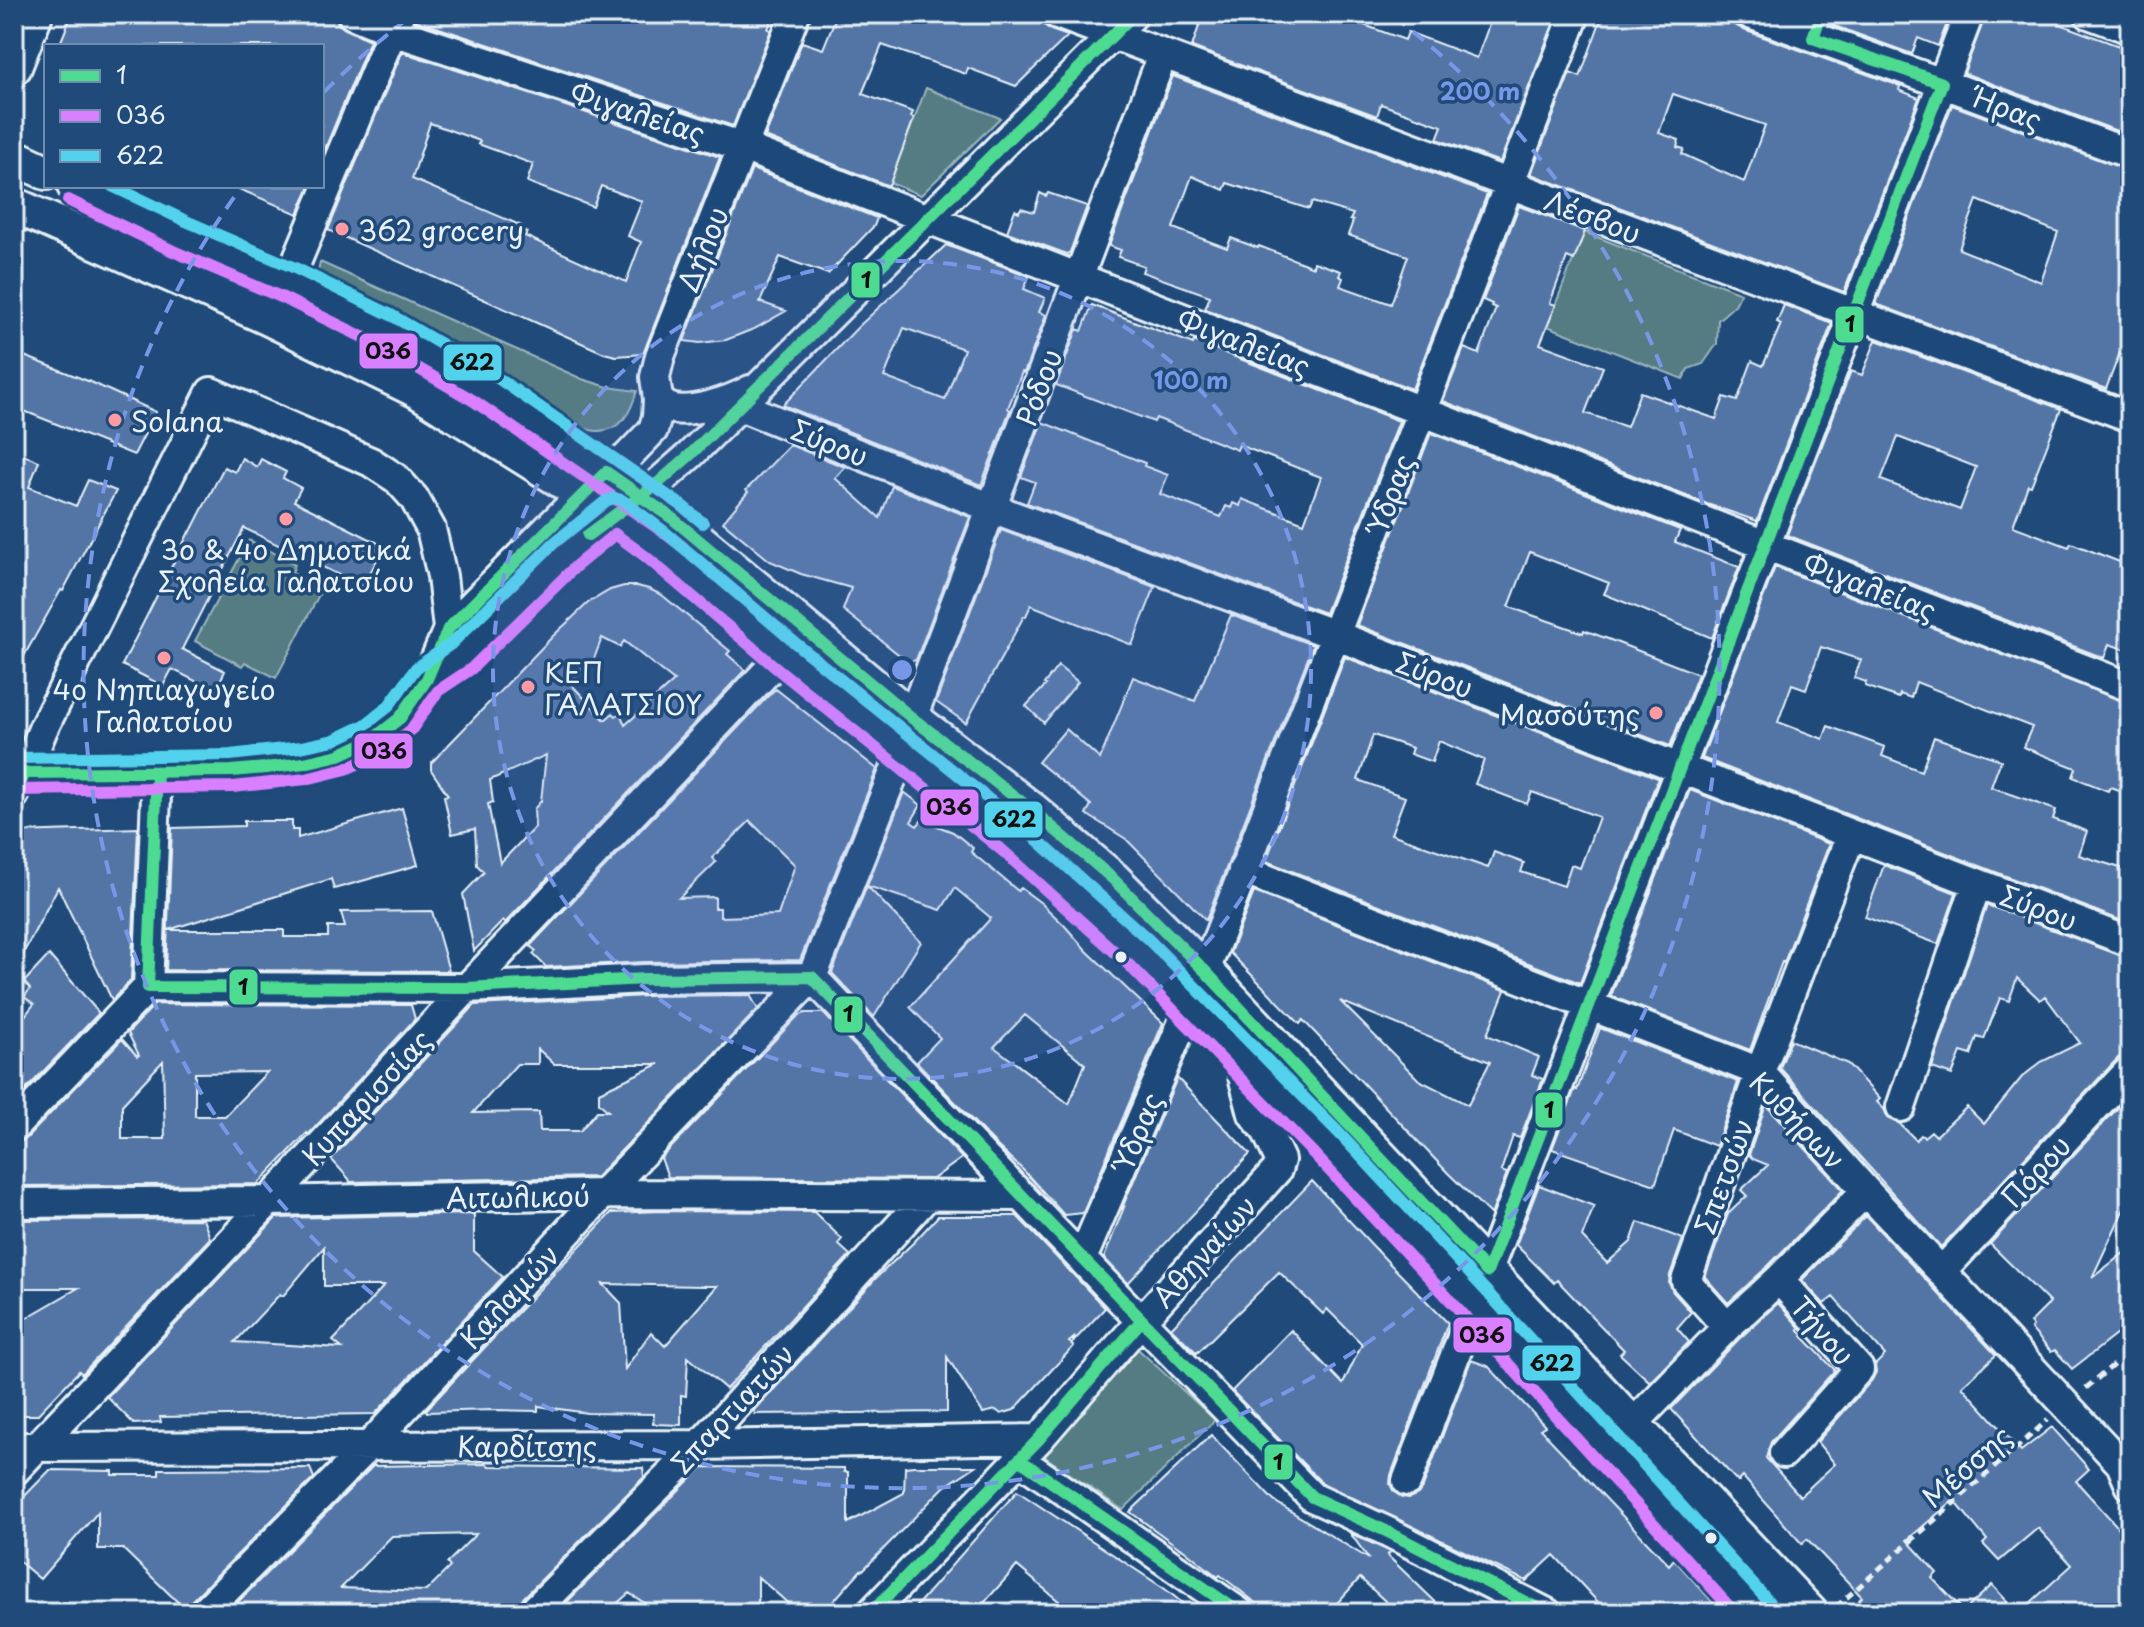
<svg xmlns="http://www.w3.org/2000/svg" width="2144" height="1627" viewBox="0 0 2144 1627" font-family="'Playpen Sans',sans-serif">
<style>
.green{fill:#547c83;stroke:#9eb6be;stroke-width:2}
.building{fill:#5375a5;stroke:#e8f1f8;stroke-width:2;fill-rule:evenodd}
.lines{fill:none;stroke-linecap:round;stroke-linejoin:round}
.minor-casing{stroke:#e8f1f8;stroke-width:34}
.major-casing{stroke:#e8f1f8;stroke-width:40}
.path{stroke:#e8f1f8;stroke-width:5;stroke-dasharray:8 6;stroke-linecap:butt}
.minor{stroke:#1f4a7a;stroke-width:28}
.major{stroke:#1f4a7a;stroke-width:34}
.bus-1-casing{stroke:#1f4a7a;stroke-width:18}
.bus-2-casing{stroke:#1f4a7a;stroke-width:18}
.bus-3-casing{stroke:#1f4a7a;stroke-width:18}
.bus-1{stroke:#4ddb92;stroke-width:12}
.bus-2{stroke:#d880ff;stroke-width:12}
.bus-3{stroke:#53d2ee;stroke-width:12}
.ring{fill:none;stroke:#7897e6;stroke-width:4;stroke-dasharray:14 10}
.poi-dot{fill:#ff9aa2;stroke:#1f4a7a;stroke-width:3}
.bus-dot{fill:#e8f1f8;stroke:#1f4a7a;stroke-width:3}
.labels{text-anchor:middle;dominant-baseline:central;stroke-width:7;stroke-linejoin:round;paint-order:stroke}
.street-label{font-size:28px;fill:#e8f1f8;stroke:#1f4a7a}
.poi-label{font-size:28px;fill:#e8f1f8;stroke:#1f4a7a;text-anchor:start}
.centre{fill:#7897e6;stroke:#1f4a7a;stroke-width:4}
.ring-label{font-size:24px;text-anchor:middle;font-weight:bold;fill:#7897e6;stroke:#1f4a7a;stroke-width:7;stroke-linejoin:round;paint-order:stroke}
.line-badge{stroke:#1f4a7a;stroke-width:3}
.pale-badge-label{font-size:22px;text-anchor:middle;font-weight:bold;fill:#111}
</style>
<rect width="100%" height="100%" fill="#1f4a7a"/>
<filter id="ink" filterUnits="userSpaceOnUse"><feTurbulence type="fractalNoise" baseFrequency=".0125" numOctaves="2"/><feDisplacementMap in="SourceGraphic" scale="16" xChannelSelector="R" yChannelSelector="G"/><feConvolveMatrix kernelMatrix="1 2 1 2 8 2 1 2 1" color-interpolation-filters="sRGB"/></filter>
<g filter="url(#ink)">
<path class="green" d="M926 88 1000 118 921 195 890 183Z
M1584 232 1741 293 1735 305 1718 320 1717 344 1703 364 1688 369 1683 379 1547 326Z
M320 262 582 379 608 387 637 391C631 411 622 431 598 431 565 431 510 378 479 360 426 330 372 302 318 272Z
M249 540 295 564 292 573 322 589 276 678 245 662 242 666 195 641Z
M1138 1349 1215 1420 1123 1510 1041 1454Z"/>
<path class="building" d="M72 14H335L338 24 345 29 370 40 322 156V46H59Z
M416 14H774L768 29 771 30 733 126 415 20Z
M837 14H1027L1041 20 1044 25 1051 30 1068 36 1016 86 968 68 966 74 882 45 862 94 913 112 911 117 914 118 889 186 765 137 802 42 823 49Z
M1203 14H1334L1405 40 1408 32 1477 58 1493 14H1557L1500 162 1437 139 1442 126 1381 104 1377 116 1192 47Z
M1603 14H1713L1731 20 1730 22 1744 30 1900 86 1899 90 1919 98 1844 292 1531 174 1570 73 1580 77ZM1673 94 1765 125 1744 182 1682 154 1684 149 1677 147 1679 140 1659 133Z
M1836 14H1951L1938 46 1918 38 1912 54 1832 25Z
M1986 14H2062L2059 24 2130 50V136L1964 73Z
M402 52 720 157 643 354 616 356 604 353 328 230ZM430 123 480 141 478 144 533 164 527 182 593 207 601 186 642 201 628 236 641 242 626 282 525 236 527 232 520 230 522 226 412 179Z
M1173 76 1487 194 1412 389 1205 309 1210 296 1142 272 1144 266 1118 257 1121 250 1109 246ZM1192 176 1224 190 1227 183 1309 209 1312 202 1353 214 1350 220 1353 221 1348 235 1408 256 1391 304 1340 286 1343 278 1339 276 1341 271 1314 262 1313 267 1259 246 1258 248 1231 238 1227 248 1173 228Z
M1952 105 2130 171V326L2106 389 1876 304ZM1977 200 2058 232 2041 282 1959 249Z
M752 169 877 218 874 226 828 274 780 257 760 302 786 311 756 328 726 340 700 343 684 341Z
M232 186H310L298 214Z
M1040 193 1046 196 1048 193 1087 206 1070 252 1067 254 1007 232 1015 210 1019 212 1021 208 1034 212Z
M1519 206 1585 231 1574 260 1567 257 1550 303 1556 305 1540 344 1603 367 1585 413 1627 427 1640 392 1716 419 1724 397 1737 401 1752 361 1763 366 1781 324 1777 322 1784 305 1832 323 1757 521 1707 504 1443 401 1464 348 1479 354 1496 308 1491 306 1492 304 1483 300Z
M946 245 1029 276 1024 289 1045 298 1039 312 1046 315 1024 373 1022 372 1008 408 1010 410 981 485 783 405 858 327ZM904 328 964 349 945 400 884 377Z
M1092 305 1193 344 1194 341 1399 421 1325 613 1027 503 1035 482 1021 477 1042 422 1145 463 1144 466 1168 475 1160 494 1221 517 1226 506 1231 508 1233 503 1240 506 1242 499 1304 523 1321 477 1239 445 1237 450 1156 418 1154 422 1056 385 1077 329 1082 331Z
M1876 340 2061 409 2031 486 2028 485 2013 526 2069 547 2071 543 2130 566V651L2109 644 2104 658 1787 535 1851 371 1862 375ZM1898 437 1976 467 1960 510 1881 480Z
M14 352 93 383 156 412 134 455 14 407Z
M1431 433 1680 530 1675 542 1739 567 1712 638 1604 594 1609 583 1530 552 1509 607 1583 633 1584 630 1608 639 1698 674 1670 746 1357 625Z
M790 445 845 467 835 478 880 518 892 486 970 517 916 660 908 662 843 610 851 588 801 574 770 561 723 522 748 492 746 490Z
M14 451 39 461 29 487 76 506 88 480 116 491 63 591 61 590 14 674Z
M242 458 257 467 261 459 286 472 283 478 301 488 294 501 384 546 363 587 244 528 182 649 225 671 215 691 172 669 163 686 122 665 189 532 190 533 224 467 235 472Z
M1001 530 1155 587 1132 645 1031 605 1026 616H1024L966 723 936 702Z
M1775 567 2130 704V794L2110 787 2108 791 2073 777 2076 768 2023 747 2032 727 1916 682 1911 698 1900 694 1899 698 1865 686 1866 682 1854 678 1861 660 1821 647 1806 689 1792 684 1778 722 1823 739 1828 726 1885 747 1882 756 1921 771 1934 737 2001 760 1991 787 2056 810 2053 819 2087 831 2079 855 2130 871V924L1702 758Z
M624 586H637L649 589 662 595 730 651 727 654 745 670 505 923 503 921 474 951 463 894 484 872 477 865 475 829 452 834 444 796 448 795 431 770V763L553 636 588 603 610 590ZM602 638 620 647 624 641 674 681 625 725 620 713 616 716 613 713 605 720 569 682 592 664ZM546 755 541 801 534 809 535 827 500 863 488 804 493 802 490 780Z
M1231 615 1313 645 1206 920 1126 839 1086 814 1091 805 1038 762 1066 729 1100 759 1133 677 1195 701Z
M1345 657 1658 778 1580 983 1266 861ZM1373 735 1412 748 1410 754 1432 762 1439 741 1484 760 1475 784 1527 804 1532 792 1599 817 1580 868 1571 865 1564 886 1521 872 1524 863 1494 852 1488 868 1391 834 1405 797 1358 780Z
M1058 666 1078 682 1044 723 1026 706 1046 685 1044 684Z
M776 689 877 769 800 960 645 962 546 967 533 954 536 951 530 946 772 692ZM750 821 795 865 778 915 720 917V908H715V897L679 898 716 862 712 858Z
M1690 790 1829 844 1784 963 1782 962 1750 1050 1611 996Z
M904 792 921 805 911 822 917 826 922 820 953 832 973 848 971 852 1018 891 1021 888 1041 903 1064 925 1086 950 1163 1023 1083 1213 1064 1215 1024 1171 994 1143 917 1062 940 1038 910 1007 991 918 955 888 941 910 867 886ZM1025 1015 1085 1064 1069 1104 994 1047Z
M402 808 418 865 334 889 331 879 168 930H284V937H328V927H345L341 912 432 911 449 971 166 970 172 828 244 826V821H292V830H298V838Z
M138 828 131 980 112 1000 58 887 14 971V841L18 832Z
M1884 865 1956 893 1938 944 1865 917Z
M867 886 921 942 874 1017 832 973Z
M1254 892 1505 990 1487 1035 1539 1057 1532 1075 1543 1079 1520 1138 1513 1136 1501 1171 1507 1173 1491 1215 1448 1173 1303 1020 1300 1024 1230 953ZM1340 1001 1490 1062 1468 1105 1419 1080Z
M1987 905 2130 959V1053L2124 1054 2118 1058 1941 1247 1780 1068 1791 1040 1848 1064 1880 1099 1877 1102 1884 1109 1888 1118 1899 1123 1916 1140 1921 1135 1924 1137 1931 1131 1936 1136 1967 1107 1984 1124 2022 1077 2041 1062 2080 1043 2045 996 2040 1000 2017 978 2009 1001 2000 998 1984 1039 1977 1037 1971 1055 1961 1052 1952 1075 1932 1068Z
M49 955 99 1013 14 1102V1030L34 1004 24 997 30 989 24 982Z
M750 995 758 1009 596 1177 350 1182 349 1179 331 1159 475 1005 646 996ZM538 1049 554 1064H659L599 1092V1103L608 1111H597L580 1131H540L539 1112 473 1113 517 1064H538Z
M155 1004 411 1005 415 1019 308 1135 307 1133 258 1184 14 1186V1144L26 1139 122 1039 137 1056 139 1055 128 1033ZM163 1061 165 1139H122V1105ZM267 1072 225 1116H195V1073Z
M805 1013H823L962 1158 933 1179 668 1177 661 1158 798 1016Z
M1600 1028 1738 1082 1716 1146 1674 1130 1655 1185 1552 1149 1575 1089 1577 1090Z
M1177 1078 1250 1154 1128 1283 1104 1258 1124 1207 1122 1208Z
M2130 1095V1196L2092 1278 2130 1248V1324L2072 1369 2055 1350 2051 1352 2031 1329 2033 1326 2030 1323 2050 1303 1990 1244Z
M1766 1105 1843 1190 1767 1267 1728 1303 1705 1277 1728 1214 1747 1196 1741 1190 1768 1165 1753 1159 1749 1155Z
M1312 1181 1389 1263 1448 1323 1391 1475 1390 1484 1394 1492 1402 1497 1409 1498 1418 1494 1423 1487 1471 1360 1488 1366 1545 1426 1540 1429 1669 1565 1674 1559 1723 1613H1608L1554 1555 1526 1581 1322 1483 1232 1391 1291 1330 1343 1384 1362 1344 1327 1309 1323 1314 1279 1272 1197 1353 1171 1328Z
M1539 1185 1594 1206 1582 1237 1607 1263 1631 1242 1638 1222 1683 1239 1670 1275 1669 1283 1673 1292 1691 1312 1677 1328 1689 1342 1650 1382 1620 1354 1624 1350 1557 1280 1554 1283 1516 1245Z
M661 1211 814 1212 842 1239 838 1244 850 1255 726 1389 688 1357 686 1396 681 1395V1425L653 1424 654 1414 587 1413 538 1406V1411L493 1410 427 1412 426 1410 611 1213ZM603 1284 702 1286H717L665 1346 651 1332 625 1369 621 1303Z
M474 1214V1251L503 1277 375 1414 160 1417 161 1422 134 1424 107 1397 276 1218ZM324 1247V1286H384L333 1341 342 1348 235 1342 280 1294 283 1296Z
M938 1216H1017L1105 1308 1073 1342 1074 1338 1069 1342 1074 1346 1014 1410 1001 1414 996 1410 983 1413 947 1357V1412L755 1414 754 1411 876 1278 914 1242Z
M1866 1216 1996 1355 1962 1386 2021 1451 2052 1427 2089 1469 2076 1481 2116 1525 2130 1548V1613H2019L2072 1565 2038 1528 1999 1561 1983 1544 1987 1540 1954 1500 1907 1540 1937 1573 1932 1578 1964 1611 1992 1585 2018 1613H1868L1858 1601 1862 1597 1807 1539 1802 1544 1743 1477 1738 1482 1671 1409 1739 1339 1778 1303 1800 1328 1798 1329 1803 1334 1802 1336 1835 1370 1771 1442 1766 1458 1800 1496 1835 1464 1817 1442 1872 1380 1876 1372 1875 1365 1885 1355 1833 1297 1824 1304 1802 1280Z
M203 1219 210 1238 82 1374 79 1371 37 1415H14V1360L23 1350 14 1342V1325L78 1288H14V1220Z
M1211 1435 1274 1501 1369 1559 1350 1533 1391 1552 1387 1555 1447 1613H1398L1360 1578 1328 1613H1269L1220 1575 1218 1577 1182 1548 1181 1549 1130 1512Z
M487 1464 489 1466 643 1468 644 1477 520 1601 515 1613H227L373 1466ZM476 1534 447 1563 450 1567 426 1591 341 1588 392 1536Z
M914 1466H976L944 1487 862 1571 861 1570 823 1613H799L758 1577V1610L753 1609V1613H660L629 1593 606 1613H556L702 1467 844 1468V1472H848V1523L904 1493 905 1467Z
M310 1468 314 1478 191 1601 186 1610 123 1549H98V1512L40 1579 14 1557V1507L50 1470 113 1471V1475H159V1469Z
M1017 1491 1165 1589 1195 1613H1073L1017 1566 975 1613H910Z"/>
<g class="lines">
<g class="minor-casing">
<path id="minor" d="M352 14 393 31 743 147 2130 687
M1057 14 2130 417
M1750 14 1942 83 2130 154
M2089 14 2130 29
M288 282 399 15
M658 399C660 401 666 406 668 407 688 416 732 400 750 390
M740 406 992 508 1335 635 2130 942
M427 679 461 657 565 554 615 514 657 484 690 455 1134 14
M912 718 1163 54
M14 774 231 771 266 768 304 763 339 755 373 739 400 718 427 679 448 629 582 494 606 472 626 458 653 430 657 417 658 399 655 377 660 356 795 14
M14 795 25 773 43 729 211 392 371 462 397 479 414 498 431 529 442 576 448 629
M1243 870 1760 1072 1866 1191 2121 1464 2130 1485
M1205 971 1575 14
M812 977 1141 1321 1312 1497 1386 1531 1547 1613
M148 987 467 988 645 979 812 977
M148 987 157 772
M1901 1107 1977 883
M14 1127 148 987
M14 1203 269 1201 603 1194 1022 1196
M1082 1259 1191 1003
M1941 1272 2130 1070
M1779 1279 1859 1369 1784 1453
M1727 1327 1686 1281 1760 1072 1851 835
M1632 1425 1727 1327 1779 1279 1866 1191
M27 1447 700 1445 1039 1439
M1020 1460 1240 1613
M14 1471 269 1201 467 988 784 654
M1407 1481 1969 14
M203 1613 370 1445 603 1194 812 977 903 750
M532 1613 700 1445 927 1196
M871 1613 1039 1439 1141 1321 1277 1170 1280 1160 1267 1132 1253 1114 1236 1050"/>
</g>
<g class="major-casing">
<path id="major" d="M14 67 35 14
M14 157 46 172
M75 186 179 236 288 282 383 329 483 387 606 472 672 518 912 718 1032 810 1113 879 1205 971 1810 1613
M14 205 267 317 417 390 615 514 655 544 784 654 1013 839 1138 951 1326 1143 1475 1303 1757 1613"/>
</g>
<path class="path" d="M2086 1388 2130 1351
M1836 1607 2048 1420"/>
<use href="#minor" class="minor"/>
<use href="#major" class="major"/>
<g class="bus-1-casing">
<path id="bus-1" d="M588 535 657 484 690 455 1134 14
M157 772 148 987 467 988 645 979 812 977 1312 1497 1386 1531 1547 1613
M14 795 25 773 231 771 266 768 304 763 339 755 373 739 400 718 427 679 448 629 606 472 672 518 912 718 1032 810 1113 879 1205 971 1487 1272 1942 83 1813 38 1821 14
M1020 1460 1240 1613
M871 1613 1039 1439 1141 1321"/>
</g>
<g class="bus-2-casing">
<path id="bus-2" d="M68 200 173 251 281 297 375 343 474 401 662 531 683 547
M14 790 233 787 306 779 346 769 381 753 411 730 438 691 471 669 576 566 615 534 645 556 774 666 1003 851 1127 963 1314 1154 1463 1314 1735 1613"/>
</g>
<g class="bus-3-casing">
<path id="bus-3" d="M112 186 186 221 295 268 391 315 492 374 681 505 703 523
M14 758 230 755 301 747 334 740 365 725 388 707 416 668 451 644 554 543 606 501 614 498 622 500 665 532 794 642 1023 827 1149 940 1338 1132 1487 1292 1769 1602"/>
</g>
<use href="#bus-1" class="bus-1"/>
<use href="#bus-2" class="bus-2"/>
<use href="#bus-3" class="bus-3"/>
</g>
</g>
<circle cx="902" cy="670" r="409" fill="#7897e6" fill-opacity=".12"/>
<g class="ring">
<circle cx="902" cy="670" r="409"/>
<path d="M324 92A818 818 0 0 1 410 17M1394 17A818 818 0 1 1 240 189"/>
</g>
<g class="poi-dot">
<circle cx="342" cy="229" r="8"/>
<circle cx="115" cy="420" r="8"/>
<circle cx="286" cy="519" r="8"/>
<circle cx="164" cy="658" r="8"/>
<circle cx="528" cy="687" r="8"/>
<circle cx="1656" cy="713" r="8"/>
</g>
<g class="bus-dot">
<circle cx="1121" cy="957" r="7"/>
<circle cx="1711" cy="1538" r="7"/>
</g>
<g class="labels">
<g class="street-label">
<text transform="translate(2008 108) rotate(21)">Ήρας</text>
<text transform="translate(638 112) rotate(18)">Φιγαλείας</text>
<text transform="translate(1593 216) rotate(21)">Λέσβου</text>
<text transform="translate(702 249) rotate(-68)">Δήλου</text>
<text transform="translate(1244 342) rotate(21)">Φιγαλείας</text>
<text transform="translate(1038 387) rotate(-69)">Ρόδου</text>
<text transform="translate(830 442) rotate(22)">Σύρου</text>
<text transform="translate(1390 493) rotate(-69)">Ύδρας</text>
<text transform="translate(1870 586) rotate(21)">Φιγαλείας</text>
<text transform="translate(1435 674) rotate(21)">Σύρου</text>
<text transform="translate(2039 907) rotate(21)">Σύρου</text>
<text transform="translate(366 1097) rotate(-47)">Κυπαρισσίας</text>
<text transform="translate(1798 1120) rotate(46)">Κυθήρων</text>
<text transform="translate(1137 1131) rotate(-67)">Ύδρας</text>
<text transform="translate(2035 1171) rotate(-47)">Πόρου</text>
<text transform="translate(1723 1176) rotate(-70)">Σπετσών</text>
<text transform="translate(518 1196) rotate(-1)">Αιτωλικού</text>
<text transform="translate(1204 1251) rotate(-48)">Αθηναίων</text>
<text transform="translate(509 1296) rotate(-47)">Καλαμών</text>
<text transform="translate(1823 1330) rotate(49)">Τήνου</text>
<text transform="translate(732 1408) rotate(-47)">Σπαρτιατών</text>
<text x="527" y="1445">Καρδίτσης</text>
<text transform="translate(1966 1466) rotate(-41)">Μέσσης</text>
</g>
<g class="poi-label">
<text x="358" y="229">362 grocery</text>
<text x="131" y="420">Solana</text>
<text x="286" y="548" text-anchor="middle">3ο &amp; 4ο Δημοτικά<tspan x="286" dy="32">Σχολεία Γαλατσίου</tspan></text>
<text x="544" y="671">ΚΕΠ<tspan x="544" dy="32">ΓΑΛΑΤΣΙΟΥ</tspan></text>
<text x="164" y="688" text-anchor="middle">4ο Νηπιαγωγείο<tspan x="164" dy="32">Γαλατσίου</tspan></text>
<text x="1640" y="713" text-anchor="end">Μασούτης</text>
</g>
</g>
<circle cx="902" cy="670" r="12" class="centre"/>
<g class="ring-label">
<text x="1480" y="100">200 m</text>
<text x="1191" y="389">100 m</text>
</g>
<g class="line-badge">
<rect x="850" y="261" width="31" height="38" rx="8" fill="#4ddb92"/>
<rect x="1834" y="305" width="31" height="39" rx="8" fill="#4ddb92"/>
<rect x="358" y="332" width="61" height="38" rx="8" fill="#d880ff"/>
<rect x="442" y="343" width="61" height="39" rx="8" fill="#53d2ee"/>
<rect x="353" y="732" width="61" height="38" rx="8" fill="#d880ff"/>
<rect x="919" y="788" width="61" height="39" rx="8" fill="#d880ff"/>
<rect x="983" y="800" width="61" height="39" rx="8" fill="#53d2ee"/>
<rect x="228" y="968" width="31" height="38" rx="8" fill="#4ddb92"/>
<rect x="833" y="995" width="31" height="39" rx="8" fill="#4ddb92"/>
<rect x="1534" y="1091" width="30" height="38" rx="8" fill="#4ddb92"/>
<rect x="1452" y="1316" width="61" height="38" rx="8" fill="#d880ff"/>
<rect x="1521" y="1344" width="61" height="38" rx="8" fill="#53d2ee"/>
<rect x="1263" y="1443" width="31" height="38" rx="8" fill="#4ddb92"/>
</g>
<g class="pale-badge-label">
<text x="866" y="288">1</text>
<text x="1850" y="332">1</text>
<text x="388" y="359">036</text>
<text x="472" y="370">622</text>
<text x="384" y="759">036</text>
<text x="949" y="815">036</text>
<text x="1014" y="827">622</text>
<text x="243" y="995">1</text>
<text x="848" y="1022">1</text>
<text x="1549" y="1118">1</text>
<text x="1482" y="1343">036</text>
<text x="1552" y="1371">622</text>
<text x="1278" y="1470">1</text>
</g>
<rect width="2144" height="1627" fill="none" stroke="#1f4a7a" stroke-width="48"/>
<rect x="24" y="24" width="2096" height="1579" fill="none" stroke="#e8f1f8" stroke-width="3" filter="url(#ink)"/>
<rect x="44" y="44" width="280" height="144" fill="#1f4a7a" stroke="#6f8dac" stroke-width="2"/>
<rect x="60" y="70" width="40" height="12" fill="#4ddb92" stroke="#6f8dac" stroke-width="2"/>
<text x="116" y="84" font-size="24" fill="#e8f1f8">1</text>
<rect x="60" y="110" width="40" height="12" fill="#d880ff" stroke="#6f8dac" stroke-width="2"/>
<text x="116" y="124" font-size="24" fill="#e8f1f8">036</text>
<rect x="60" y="150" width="40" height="12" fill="#53d2ee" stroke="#6f8dac" stroke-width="2"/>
<text x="116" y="164" font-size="24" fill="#e8f1f8">622</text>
</svg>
